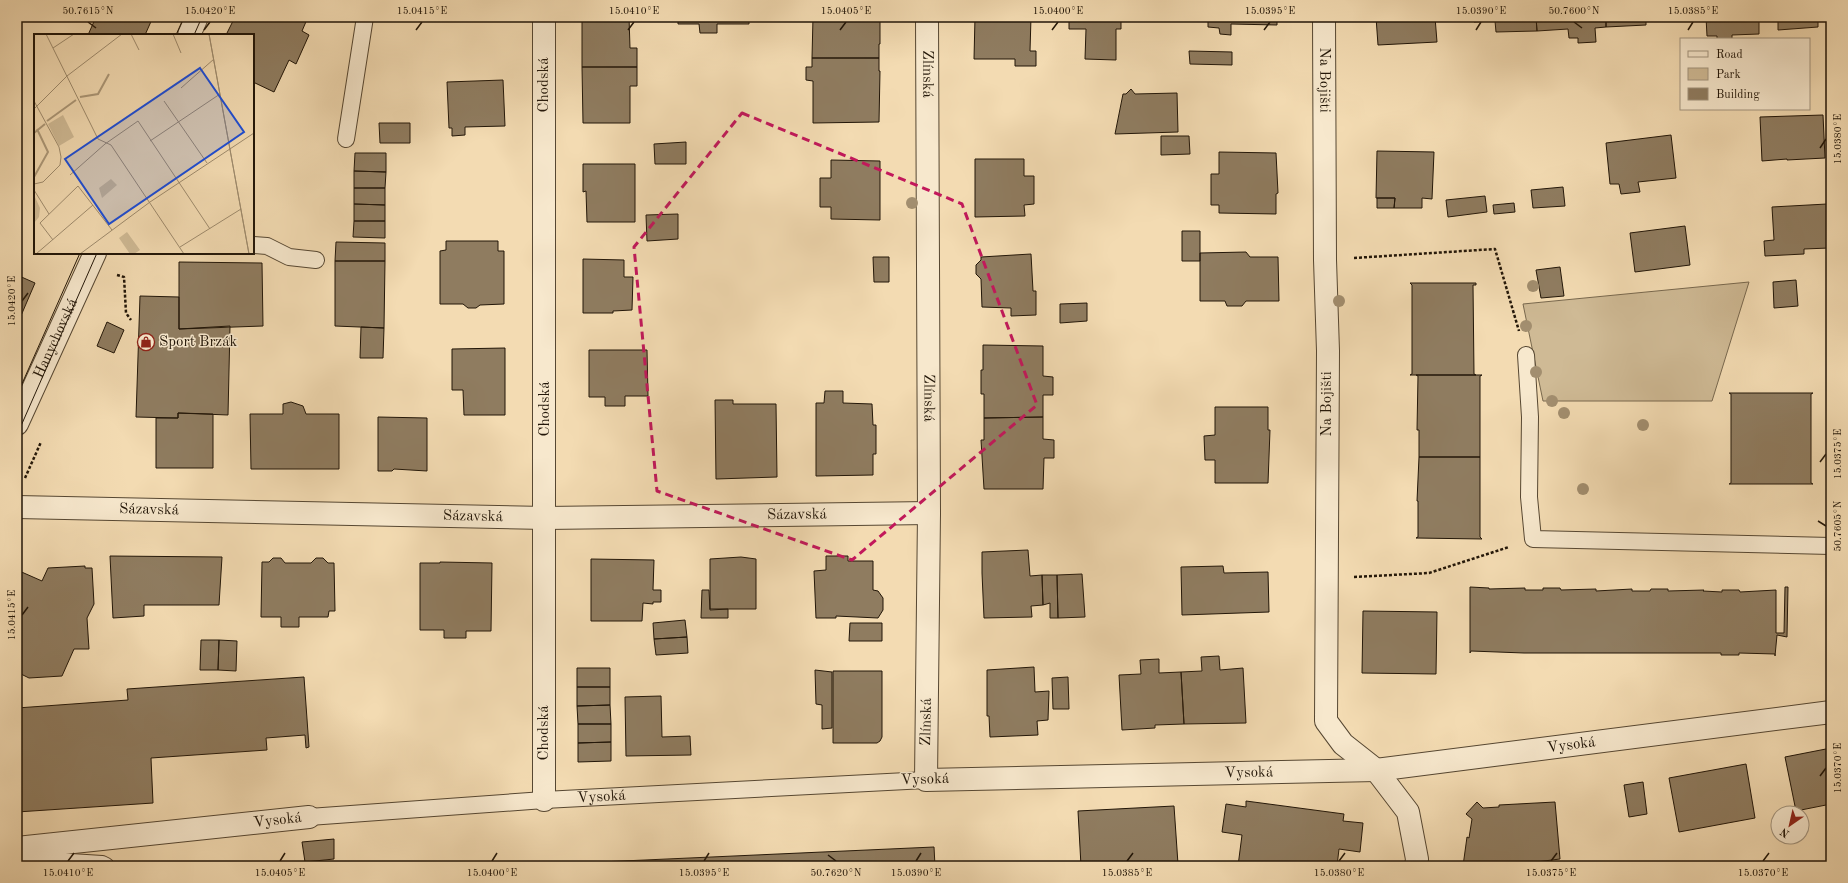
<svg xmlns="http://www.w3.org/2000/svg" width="1848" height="883" viewBox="0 0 1848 883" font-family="'Old Standard TT',serif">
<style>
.green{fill:#cfba95;stroke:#78684e}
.building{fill:#8f7c60;stroke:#221608}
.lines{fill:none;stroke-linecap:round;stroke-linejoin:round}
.lane-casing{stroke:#564732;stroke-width:18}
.street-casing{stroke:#564732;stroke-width:24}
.path{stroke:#221608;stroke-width:2.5;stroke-dasharray:3 2;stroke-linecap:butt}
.lane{stroke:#f7e8cd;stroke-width:16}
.street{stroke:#f7e8cd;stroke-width:22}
.tram{stroke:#221608;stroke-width:1}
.tree{fill:#a28e6f}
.marked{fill:none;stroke:#c2185b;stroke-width:3;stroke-dasharray:8 5;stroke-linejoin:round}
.ticks{fill:none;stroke:#221608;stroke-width:1.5}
.labels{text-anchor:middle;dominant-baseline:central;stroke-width:3;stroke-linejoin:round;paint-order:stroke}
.street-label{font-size:15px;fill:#221608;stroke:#f7e8cd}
.poi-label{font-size:15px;fill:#221608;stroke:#f7e8cd;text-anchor:start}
.inset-river{fill:none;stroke:#ac9878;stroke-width:2}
.inset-road{fill:none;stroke:#9f8c6e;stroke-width:1}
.view{fill:#1d4ed8;fill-opacity:0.15;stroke:#1d4ed8;stroke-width:2}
.inset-edge{fill:none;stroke:#221608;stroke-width:2}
.neatline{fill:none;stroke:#221608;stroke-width:1.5}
.ticks-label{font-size:10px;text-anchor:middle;fill:#221608}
</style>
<rect width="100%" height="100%" fill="#f3dbb2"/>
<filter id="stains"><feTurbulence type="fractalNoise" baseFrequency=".005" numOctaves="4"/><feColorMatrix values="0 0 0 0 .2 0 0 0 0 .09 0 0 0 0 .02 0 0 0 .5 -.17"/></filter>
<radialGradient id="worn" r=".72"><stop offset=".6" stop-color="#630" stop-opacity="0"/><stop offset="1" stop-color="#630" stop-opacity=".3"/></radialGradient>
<path class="green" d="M1749 282 1712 401H1543L1523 304Z"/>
<path class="building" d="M96 17H153L145 35H88Z
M235 17H308L302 31 309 35 296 64 289 60 274 92 253 82V35H226Z
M582 17H629L630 48H637V67H582Z
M678 17H749V24H717V33H700L699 24H678Z
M813 17H880V44H879V58H812Z
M975 17H1031L1030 51H1036V66H1015V59H974Z
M1069 17H1121V29H1116V60L1085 59 1086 29H1069Z
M1208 17H1277V25L1231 24V35L1220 34 1219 28 1208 27Z
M1376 17H1435L1437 42 1378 45Z
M1474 17H1536L1537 31 1496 32 1495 21 1474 22Z
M1536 17H1606V27L1595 28 1596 42 1578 43V38H1569L1568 29 1537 31Z
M1606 17H1646V25L1606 27Z
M1706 17H1759V34L1732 35V39H1717V36H1707Z
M1778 17H1818V27L1778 30Z
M1189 51 1232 52V65L1190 64Z
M812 58H879V71H880L879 122 813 123V81L806 80V67H812Z
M582 67H637V86H630V123H583Z
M503 80 505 126 465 127V135L452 136V128H449L447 82Z
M1131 89 1135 94 1177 93 1178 132 1115 134 1123 94H1126Z
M1823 115 1825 158 1787 160V159L1762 161 1760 117Z
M379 123H410V143H380Z
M1671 135 1676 178 1638 182 1640 192 1621 194 1619 184H1610L1606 143Z
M1161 136H1189L1190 154 1161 155Z
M686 142V164H655L654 144Z
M1377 151 1434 152 1432 199 1422 198V208H1394L1395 198H1376Z
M1219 152 1276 153 1278 193 1276 194V214L1219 213V205H1211V174H1219Z
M355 153H386V172L354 171Z
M975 159H1024V176H1034V204L1024 205 1025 216 975 217Z
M831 160 880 161V220L831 219V207H820V178H831Z
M583 164H635V222H587L586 191 583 192Z
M354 171 386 172 385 188H354Z
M1563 187 1565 206 1533 208 1531 190Z
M354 188H385V205L354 204Z
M1485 196 1487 212 1448 217 1446 200Z
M1377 198H1395L1394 208H1377Z
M1514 203 1515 212 1494 214 1493 205Z
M354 204 385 205V221H354Z
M1827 204 1829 248 1804 249V254L1765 256 1764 241 1774 240 1772 207Z
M678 214V239L647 241 646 215Z
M354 221H385V238L353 237Z
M1685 226 1690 265 1635 272 1630 233Z
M1182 231H1200V261H1182Z
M446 241H498V251H504V304L480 305 476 308H468L463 304H440V251L446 250Z
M336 242 385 243V261H335Z
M1246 252 1250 257H1278L1279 301H1246L1242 306H1227L1225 301H1200V253Z
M1031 254 1033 291H1036V315L1011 316V308L982 307 981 279 976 274V265L981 260V257Z
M873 257H889V282H874Z
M583 259 624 260V277H633L632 310 613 311V313H583Z
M335 261H385L384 328 335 326Z
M179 262 262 263 263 326 179 329Z
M1560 267 1564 296 1541 298 1536 270Z
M17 275 35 283 17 325Z
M1796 280 1798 306 1774 308 1773 282Z
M1410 283H1476V285H1473L1474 374 1476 375H1410L1412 374V285Z
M140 296 179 297V329L230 326 228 415 178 413V418L136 417Z
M1087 303V321L1060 323V304Z
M107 322 124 330 114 353 97 346Z
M361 327 384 328 383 358H360Z
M983 345 1043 346V376L1053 377V395H1043V417L984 418V394H981V370H983Z
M505 348V415H464L463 390H452V349Z
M589 350H647L648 396H625V406H605V397H589Z
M1416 375H1482L1480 376V457H1419V430H1417L1418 376Z
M825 391H843V403L872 404 873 425H876V454H873V475L816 476V403H824Z
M1729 393H1813L1811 394V483L1813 484H1729L1731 483V394Z
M715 400H733V404H776L777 477 716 479Z
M291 402 303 406 306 414H339V469H251L250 414H283V404Z
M1215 407H1268V430H1270L1268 483H1215V460H1205L1204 436 1215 435Z
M178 413 213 414V468H156V418H178Z
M378 417 427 418V471L394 469 392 471H378Z
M1043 417V439L1054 440V458H1044L1043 489H984L981 440H984V418Z
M1419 457H1480V537L1482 539 1416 538 1418 537V501H1417Z
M1028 550 1030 576 1042 575 1043 605 1031 606 1032 617 984 618 982 573V552Z
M110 556 222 557 219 605H144V616L113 618Z
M826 556H848V561H873V590L878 591 883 598V610L878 618 836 616V618H816L814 571 826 570Z
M741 557 756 559V609H710V559Z
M273 558H281L285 563H311L316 558H323L328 563H334L335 611H329L328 617H299V627H281V617H261L262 562H269Z
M591 559 654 560 653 590H661V602H653V604L643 603 642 621H591Z
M440 562 492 563 491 631H466V638H444V630H420V563H440Z
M85 566V568H92L94 604 87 618 89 649H74L62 676 29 678 17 672V570L42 581 48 568Z
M1223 566 1224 573 1268 572 1269 612 1182 615 1181 567Z
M1082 574 1085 617 1058 618 1057 575Z
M1042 575H1057L1058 618H1050V603L1043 605Z
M1470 587 1489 588V589L1525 588V590H1543V588H1560L1561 590 1596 589V591L1632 589V591H1650L1651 589H1668V591L1704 590 1703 591 1722 592V590H1739L1740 592 1776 590V633H1784L1785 587H1788L1787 637 1777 635 1775 656V654L1739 653V655H1721V653H1524L1471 651 1470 653Z
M702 590H709L710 610 728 609V618H701Z
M1363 611 1437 612 1436 674 1362 673Z
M685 620 687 637 654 639 653 623Z
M850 623H882V641H849Z
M687 637 688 653 656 655 654 639Z
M201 640H219L218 670H200Z
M219 640 237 641 236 671 218 670Z
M1219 656 1220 670 1243 668 1246 723 1184 724 1181 672 1202 671 1201 657Z
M1159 659V673L1181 672 1184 724 1155 725V728L1122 730 1119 675 1141 674 1140 660Z
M1034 667 1035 692 1049 691 1048 720 1037 721 1038 735 990 737 989 716H987V670Z
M577 668H610V687H577Z
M815 670 832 672V728L822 729V705L816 704Z
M833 671H882V737L880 741 877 743H833Z
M304 677 309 747 306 748 305 735 266 738 267 750 151 758 153 803 17 812V708L128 700 127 689Z
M1068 677 1069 709H1053L1052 678Z
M577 687H610V705L577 706Z
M661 696 662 737 690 736 691 755 626 756 625 697Z
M610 705 611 724H578L577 706Z
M578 724H611V742L578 743Z
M611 742V761L578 762V743Z
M1831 748V804L1796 811 1785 757Z
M1746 764 1755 818 1679 832 1669 778Z
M1643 782 1647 814 1629 817 1624 785Z
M1246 801 1344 814 1343 821 1363 823 1360 852 1339 849 1337 866H1238L1242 835 1222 832 1226 804 1246 807Z
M1477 802 1483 808 1499 807V805L1555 802 1560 859 1536 862V866H1463L1467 837 1469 838 1472 819 1466 814Z
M1174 806 1178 864 1081 866 1078 811Z
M334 839V859L305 862 302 842Z
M934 847 935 866H493L578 862V863Z"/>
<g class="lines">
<g class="lane-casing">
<g id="lane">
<path d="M346 139 365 17"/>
<path d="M253 245 267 246 289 257 316 260"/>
<path d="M1526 355 1530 417 1529 497 1533 539 1831 546"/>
<path id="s1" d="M309 817 544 800 926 780"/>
<path d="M17 850 39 860 102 864 106 866"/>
</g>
</g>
<g class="street-casing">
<g id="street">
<path d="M544 17V800"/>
<path id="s2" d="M927 17 929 513 926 780 1376 770 1831 712"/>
<path id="s3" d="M1324 17 1325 260 1328 351 1326 721 1343 744 1376 770 1408 812 1417 859 1416 866"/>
<path d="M189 35 197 17"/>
<path id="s4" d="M17 424 95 253"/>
<path id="s5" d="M17 507 545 518 929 513"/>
<path id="s6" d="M17 848 309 817"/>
</g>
</g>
<path class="path" d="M1354 258 1495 249 1519 331
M117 275 124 277 126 313 131 320
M25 478 41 442
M1354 577 1429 573 1509 547"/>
<use href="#lane" class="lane"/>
<use href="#street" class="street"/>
<path class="tram" d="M176 35 184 17
M194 35 202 17
M17 395 80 253
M17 435 97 253"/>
</g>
<g class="tree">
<circle cx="912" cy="203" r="6"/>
<circle cx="1533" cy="286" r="6"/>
<circle cx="1339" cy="301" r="6"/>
<circle cx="1526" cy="326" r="6"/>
<circle cx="1536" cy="372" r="6"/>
<circle cx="1552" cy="401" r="6"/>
<circle cx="1564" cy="413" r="6"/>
<circle cx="1643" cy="425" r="6"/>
<circle cx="1583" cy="489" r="6"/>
</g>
<path class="marked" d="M742 113 962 204 1037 405 852 560 657 491 634 247Z"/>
<path class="ticks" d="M88 22 96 28M1574 22 1582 28M204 30 210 22M416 30 422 22M628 30 634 22M840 30 846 22M1052 30 1058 22M1264 30 1270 22M1476 30 1481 22M1688 30 1693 22M1820 148 1826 139M22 301 28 293M1820 462 1826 454M1818 521 1826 526M22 615 28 607M1820 776 1826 768M828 855 836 861M68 861 74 853M280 861 285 853M492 861 497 853M704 861 709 853M916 861 921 853M1127 861 1133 853M1339 861 1345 853M1551 861 1557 853M1763 861 1769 853"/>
<defs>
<g id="shop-ring" transform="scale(0.9)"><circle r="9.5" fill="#f7e8cd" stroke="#8f2418" stroke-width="1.5"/><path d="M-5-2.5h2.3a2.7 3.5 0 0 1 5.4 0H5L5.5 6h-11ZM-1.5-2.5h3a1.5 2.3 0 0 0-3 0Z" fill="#8f2418"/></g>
</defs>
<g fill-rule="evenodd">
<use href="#shop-ring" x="146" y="342"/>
</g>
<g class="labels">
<g class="street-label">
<text stroke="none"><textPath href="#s2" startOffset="57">Zlínská</textPath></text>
<text stroke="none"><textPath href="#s3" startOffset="63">Na Bojišti</textPath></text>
<text transform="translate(544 85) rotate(-90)">Chodská</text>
<text stroke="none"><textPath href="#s4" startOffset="94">Hanychovská</textPath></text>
<text stroke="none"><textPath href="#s2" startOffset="381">Zlínská</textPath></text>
<text transform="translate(1327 404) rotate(-90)">Na Bojišti</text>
<text transform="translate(545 409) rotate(-90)">Chodská</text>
<text stroke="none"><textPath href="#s5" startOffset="132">Sázavská</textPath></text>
<text stroke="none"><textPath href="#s5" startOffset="780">Sázavská</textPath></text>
<text stroke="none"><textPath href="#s5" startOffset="456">Sázavská</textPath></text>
<text transform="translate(927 722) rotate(-89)">Zlínská</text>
<text transform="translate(544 733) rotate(-90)">Chodská</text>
<text stroke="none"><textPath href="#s2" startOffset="1410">Vysoká</textPath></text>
<text stroke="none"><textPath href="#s2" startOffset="1086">Vysoká</textPath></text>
<text transform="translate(925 780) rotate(-2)">Vysoká</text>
<text stroke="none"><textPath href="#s1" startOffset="293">Vysoká</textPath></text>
<text stroke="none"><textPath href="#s6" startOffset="262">Vysoká</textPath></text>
</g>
<g class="poi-label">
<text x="159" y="342">Sport Brzák</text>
</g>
</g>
<g transform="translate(34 34)">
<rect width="220" height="220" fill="#f3dbb2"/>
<path d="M29 81 40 103 25 112 14 90ZM77 145 83 151 68 164 65 154ZM0 161 6 174 5 183 0 189ZM93 198 106 216 100 220H96L85 204Z" fill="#cfba95"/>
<path class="inset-river" d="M46 63 64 60 75 40M13 87 42 66M0 99 11 90M0 143 14 118 3 95"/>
<path class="inset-road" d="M12 0 64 105 77 111 150 220M97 0 105 16M139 0 147 19M175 0 215 220M175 0 215 220M19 14 40 0M147 54 180 25M0 67 25 113 27 123 26 131 9 148 0 150M130 67 173 129M0 75 33 42 88 0M116 107 186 60M36 141 71 110 104 87 176 195M0 156 15 180M19 206 6 189 44 152 78 196M146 213 207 175M2 220 59 171M46 220 116 168 220 99"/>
<path class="view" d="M166 34 210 98 75 190 31 125Z"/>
<rect width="220" height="220" class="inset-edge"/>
</g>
<rect width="1848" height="883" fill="none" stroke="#f3dbb2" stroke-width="44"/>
<rect x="1680" y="38" width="130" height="72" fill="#f7e8cd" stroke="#a2947e"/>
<rect x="1688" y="51" width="20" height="6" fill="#f7e8cd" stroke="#a2947e"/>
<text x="1716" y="58" font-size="12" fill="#221608">Road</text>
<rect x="1688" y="68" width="20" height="12" fill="#cfba95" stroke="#a2947e"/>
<text x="1716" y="78" font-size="12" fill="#221608">Park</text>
<rect x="1688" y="88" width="20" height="12" fill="#8f7c60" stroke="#a2947e"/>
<text x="1716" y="98" font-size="12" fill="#221608">Building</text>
<g transform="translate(1790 825) rotate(214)"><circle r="19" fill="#f7e8cd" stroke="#a2947e"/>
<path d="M0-3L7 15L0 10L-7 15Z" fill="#8f2418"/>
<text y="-6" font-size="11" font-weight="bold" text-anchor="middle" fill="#221608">N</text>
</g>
<rect x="22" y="22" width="1804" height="839" class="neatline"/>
<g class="ticks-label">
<text x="88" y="14">50.7615°N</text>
<text x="210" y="14">15.0420°E</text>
<text x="422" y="14">15.0415°E</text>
<text x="634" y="14">15.0410°E</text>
<text x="846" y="14">15.0405°E</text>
<text x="1058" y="14">15.0400°E</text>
<text x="1270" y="14">15.0395°E</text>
<text x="1481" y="14">15.0390°E</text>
<text x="1574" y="14">50.7600°N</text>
<text x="1693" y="14">15.0385°E</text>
<text transform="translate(1837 139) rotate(-90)" y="4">15.0380°E</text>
<text transform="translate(11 301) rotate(-90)" y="4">15.0420°E</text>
<text transform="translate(1837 454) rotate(-90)" y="4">15.0375°E</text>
<text transform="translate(1837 526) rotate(-90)" y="4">50.7605°N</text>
<text transform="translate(11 615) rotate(-90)" y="4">15.0415°E</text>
<text transform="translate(1837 768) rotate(-90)" y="4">15.0370°E</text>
<text x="68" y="876">15.0410°E</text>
<text x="280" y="876">15.0405°E</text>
<text x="492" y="876">15.0400°E</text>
<text x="704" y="876">15.0395°E</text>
<text x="836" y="876">50.7620°N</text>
<text x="916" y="876">15.0390°E</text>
<text x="1127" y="876">15.0385°E</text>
<text x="1339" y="876">15.0380°E</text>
<text x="1551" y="876">15.0375°E</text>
<text x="1763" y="876">15.0370°E</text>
</g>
<rect width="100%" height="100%" filter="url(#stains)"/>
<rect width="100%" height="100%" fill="url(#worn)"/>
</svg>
